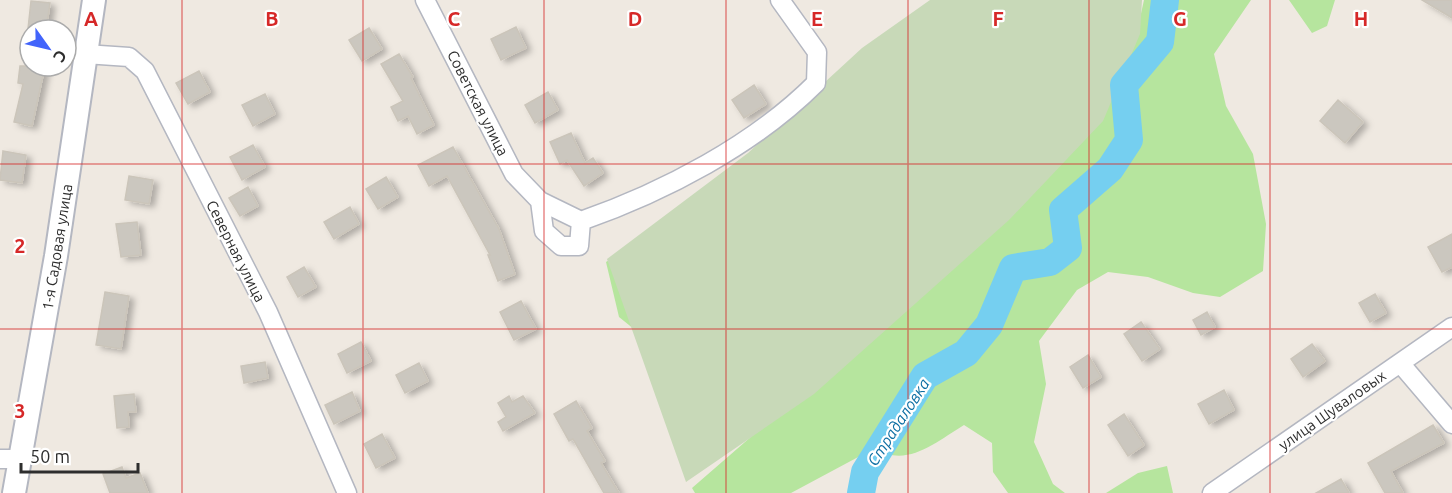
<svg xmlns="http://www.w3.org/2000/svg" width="1452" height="493" viewBox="0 0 1452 493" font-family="Ubuntu,sans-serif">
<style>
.green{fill:#b6e59e}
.cemetery{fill:#c8d9b8}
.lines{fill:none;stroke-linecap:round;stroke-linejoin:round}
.river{stroke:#75cff0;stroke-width:28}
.building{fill:#cbc7bf;stroke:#cbc5ba;stroke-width:1.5;filter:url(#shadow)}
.minor-casing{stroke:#b4b7c1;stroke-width:21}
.tertiary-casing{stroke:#b4b7c1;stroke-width:26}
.minor{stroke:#fff;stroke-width:18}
.tertiary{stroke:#fff;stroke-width:22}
.grid{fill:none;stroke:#d62828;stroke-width:1.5;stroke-opacity:0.55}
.labels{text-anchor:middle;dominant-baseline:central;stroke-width:4.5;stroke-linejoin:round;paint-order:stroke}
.street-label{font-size:15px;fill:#2e2e2e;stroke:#fff}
.water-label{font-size:16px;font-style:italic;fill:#0d6fa3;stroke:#fff}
.grid-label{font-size:20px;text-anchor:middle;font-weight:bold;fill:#d62828;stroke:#fff;stroke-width:4.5;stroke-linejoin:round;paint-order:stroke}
</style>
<defs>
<filter id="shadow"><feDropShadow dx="5" dy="3" stdDeviation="3" flood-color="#0004"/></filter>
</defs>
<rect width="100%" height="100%" fill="#efe9e1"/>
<path class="green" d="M1144 0H1251L1214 54 1226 106 1253 154 1266 224 1263 271 1220 297 1193 293 1148 277 1108 272 1077 290 1039 341 1046 384 1034 442 1053 484 1065 493H1008L993 472 992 443 964 425C936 442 906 469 875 448L791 493H695L692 488 829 369 660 350 619 317 606 262 757 169 1140 18Z
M1289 0H1335L1327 26 1312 33Z
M1167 466 1173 493H1106L1138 473Z"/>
<path class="cemetery" d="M930 0H1142L1140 34 1103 121 1009 220 814 394 686 482 607 259 748 153 862 48Z"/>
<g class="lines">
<path class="river" d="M861 493 865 472 925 376 966 353 989 325 1013 268 1050 262 1068 248 1063 210 1110 169 1129 140 1124 85 1160 42 1165 0"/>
</g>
<path class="building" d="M1422 0H1452V18Z
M31 1 50 3 46 30 28 29Z
M516 27 526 48 501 60 491 39Z
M369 28 382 49 362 61 349 40Z
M399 54 413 77 411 78 434 125 417 134 408 116 398 121 391 107 403 101 381 64Z
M20 66H45L32 126 14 122 23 84 18 83Z
M199 71 210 92 188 104 176 83Z
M754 85 766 104 744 118 732 100Z
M548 92 558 110 535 123 525 105Z
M265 94 275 114 253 126 242 105Z
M1338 100 1363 122 1345 143 1320 121Z
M571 133 585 163 593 158 603 173 584 186 567 160 560 164 550 142Z
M253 145 265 167 242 180 230 157Z
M453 147 499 229 515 274 498 281 488 255H490L447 176 429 186 418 165Z
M3 151 26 155 22 183 0 180Z
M129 176 153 180 149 204 125 200Z
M386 177 398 197 378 209 366 189Z
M248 187 258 206 240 216 229 198Z
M350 207 359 224 334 239 324 222Z
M137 222 141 255 121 257 116 224Z
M1452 234V267L1442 272 1428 247Z
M304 267 316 287 298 297 287 277Z
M105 292 129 296 121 349 96 345Z
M1375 294 1386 313 1370 322 1359 303Z
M521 301 536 329 514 340 500 312Z
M1207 312 1215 327 1201 335 1193 320Z
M1141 322 1160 349 1142 361 1124 334Z
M361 342 371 361 347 373 338 354Z
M1312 344 1325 361 1303 377 1291 359Z
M1088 355 1101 377 1083 388 1070 367Z
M265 362 268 378 244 383 241 366Z
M419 363 428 381 405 393 396 375Z
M1224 390 1234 410 1209 424 1198 404Z
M352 392 360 411 334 424 325 405Z
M134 394 136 412H128L129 427 117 428 114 396Z
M509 396 512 402 523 396 535 413 503 431 498 422 506 417 498 403Z
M576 401 592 428 587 431 605 461 601 463 619 493H604L573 439 569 441 554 414Z
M1124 414 1144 445 1128 456 1108 425Z
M1433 425 1444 443 1391 471 1403 493H1385L1368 463Z
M382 434 395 458 376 468 364 444Z
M122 467 126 478 140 473 148 493H110L103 474Z
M1341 479 1349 493H1316Z"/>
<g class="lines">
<g class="minor-casing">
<path id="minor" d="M425 0 514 174 540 201 581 221 579 246H561L544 231 540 201
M85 54 129 57 145 71 268 312 347 493
M581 221C664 192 754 145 816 83L817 52 780 0
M1400 363 1452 424
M0 459H20
M1212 493 1452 327"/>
</g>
<g class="tertiary-casing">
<path id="tertiary" d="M14 493 56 256 94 0"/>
</g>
<use href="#minor" class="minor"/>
<use href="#tertiary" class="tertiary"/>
</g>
<path class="grid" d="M182 0V493M363 0V493M544 0V493M726 0V493M908 0V493M1089 0V493M1270 0V493M0 164H1452M0 329H1452"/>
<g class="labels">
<g class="street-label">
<text transform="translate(478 103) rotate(63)">Советская улица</text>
<text transform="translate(57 247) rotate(-81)">1-я Садовая улица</text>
<text transform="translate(236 251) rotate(63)">Северная улица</text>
<text transform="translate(1332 410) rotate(-35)">улица Шуваловых</text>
</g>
<g class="water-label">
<text transform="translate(898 422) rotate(-57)">Страдаловка</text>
</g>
</g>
<g class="grid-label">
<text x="91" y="26">A</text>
<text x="272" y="26">B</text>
<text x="454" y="26">C</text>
<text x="635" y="26">D</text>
<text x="817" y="26">E</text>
<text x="998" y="26">F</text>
<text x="1180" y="26">G</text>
<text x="1361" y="26">H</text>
<text x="20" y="253">2</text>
<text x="20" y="418">3</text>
</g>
<g transform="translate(48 48) rotate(124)"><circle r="28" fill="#ffffff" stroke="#ababab" stroke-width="1.5"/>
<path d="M0-4.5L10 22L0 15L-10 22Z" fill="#4264fb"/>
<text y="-9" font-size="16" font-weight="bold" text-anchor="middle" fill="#2e2e2e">С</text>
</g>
<path d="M21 463v9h117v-9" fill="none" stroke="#2e2e2e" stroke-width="3"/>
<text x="30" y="463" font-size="18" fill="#2e2e2e" stroke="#ffffff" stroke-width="4.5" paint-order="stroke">50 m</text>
</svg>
